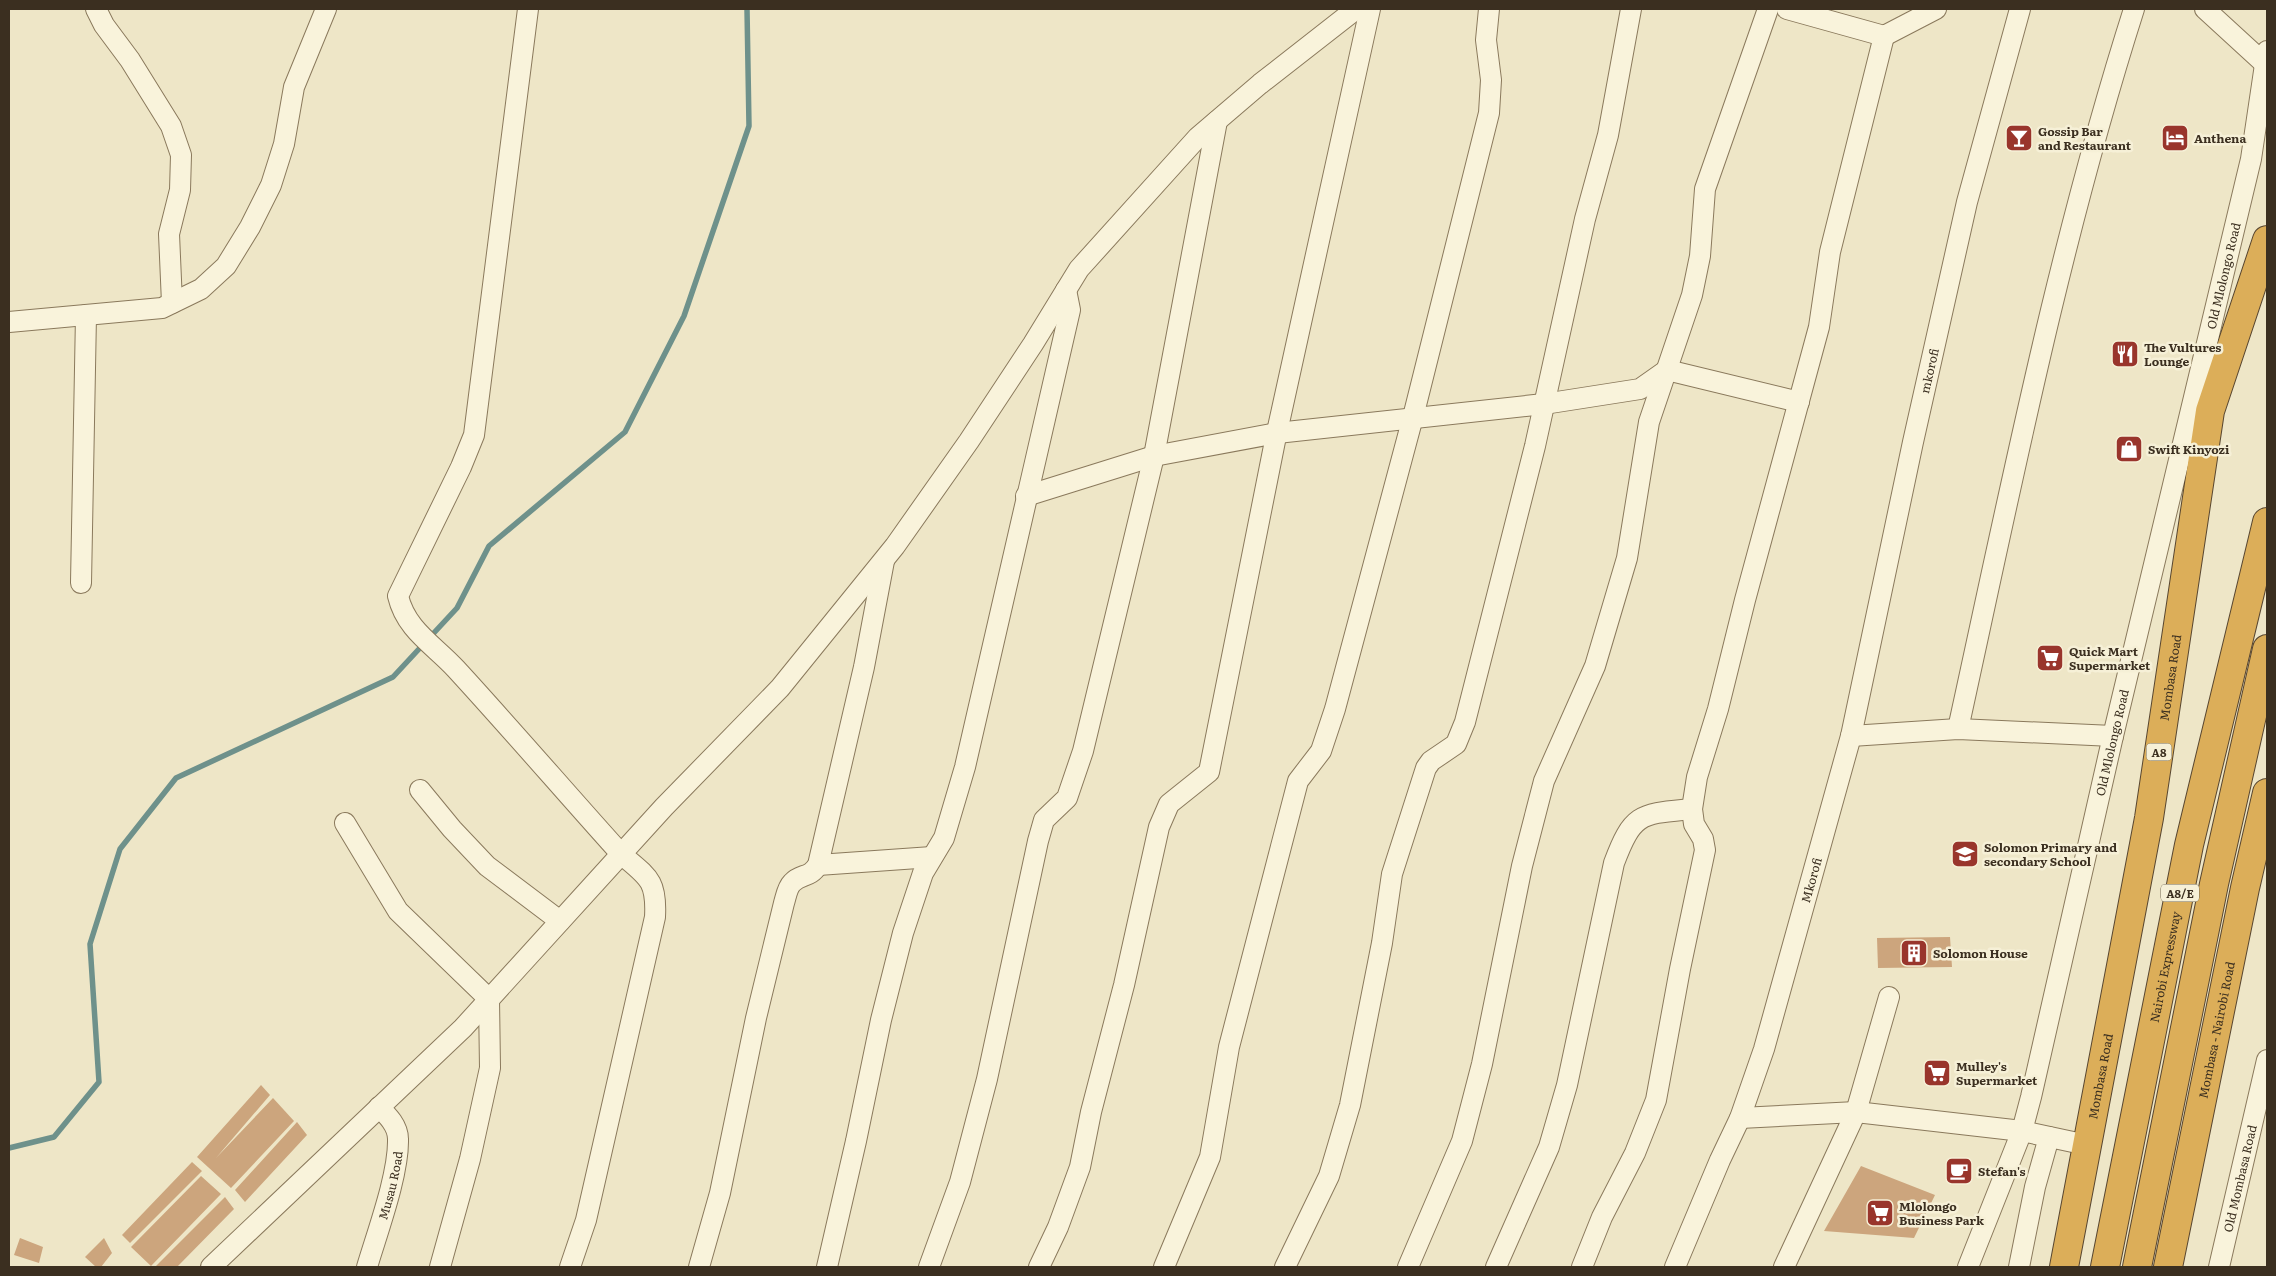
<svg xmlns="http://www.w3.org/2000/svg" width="2276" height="1276" viewBox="0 0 2276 1276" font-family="Literata,serif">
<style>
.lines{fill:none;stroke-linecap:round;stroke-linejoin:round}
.stream{stroke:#6e918b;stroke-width:5.5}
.building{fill:#cca57d}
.minor-casing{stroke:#8a795c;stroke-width:22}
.highway-casing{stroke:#584630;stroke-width:30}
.minor{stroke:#f9f3db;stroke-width:20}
.highway{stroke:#dcae59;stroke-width:28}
.labels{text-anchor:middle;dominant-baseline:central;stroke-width:5;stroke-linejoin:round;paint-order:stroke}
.shield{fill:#f6f0d7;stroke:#736957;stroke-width:1}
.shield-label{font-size:11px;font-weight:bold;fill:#3b2f20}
.poi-label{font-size:12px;font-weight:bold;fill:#3b2f20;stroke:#f6f0d7;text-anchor:start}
.street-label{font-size:12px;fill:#3b2f20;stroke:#f6f0d7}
</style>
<rect width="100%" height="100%" fill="#eee6c7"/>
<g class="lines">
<path class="stream" d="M9 1148 54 1137 99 1082 90 944 120 849 176 778 393 677 457 608 489 546 625 432 684 316 749 126 747 9"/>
</g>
<path class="building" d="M1950 937 1952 967 1878 968 1877 938Z
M261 1085 270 1095 216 1158 273 1098 294 1121 231 1188 197 1157Z
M297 1122 307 1135 245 1202 235 1190Z
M192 1162 202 1171 130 1243 122 1235Z
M1861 1166 1935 1195 1914 1238 1824 1231Z
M201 1176 221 1194 151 1266 131 1247Z
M225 1197 234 1209 177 1267H155Z
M20 1238 43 1247 39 1263 14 1255Z
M104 1238 112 1253 101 1267H96L85 1257Z"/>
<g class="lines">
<g class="minor-casing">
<g id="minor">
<path d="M96 9 104 25 130 60 171 126 181 155 180 190 169 234 172 303"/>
<path d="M528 9 474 435 461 467 398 596C406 630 434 645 456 669 512 730 566 793 621 854 648 877 657 880 655 917L586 1220 570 1267"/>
<path d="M1787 9 1884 36 1936 9"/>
<path d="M2205 9 2265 64"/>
<path d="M9 322 162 308 201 289 226 266 250 227 271 185 284 144 294 87 326 9"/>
<path d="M1026 496 1154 456 1277 433 1544 404 1640 389 1667 370 1799 402"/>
<path d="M81 583 86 315"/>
<path d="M1958 729C2011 487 2059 244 2134 9"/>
<path d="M1851 736 1958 729 2113 736"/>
<path d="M420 790 452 829 487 866 560 921"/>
<path d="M345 823 398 911 489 999 490 1068 470 1159 440 1267"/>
<path d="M818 865 932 857"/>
<path d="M1740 1118 1856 1112 2022 1131 2087 1145"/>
<path d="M211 1267 463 1028 664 807 780 688 895 546 969 441 1033 344 1079 269 1198 137 1260 84 1356 9"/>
<path id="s1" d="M367 1267C377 1233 399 1174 398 1139 398 1126 388 1116 379 1107"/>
<path d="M699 1267 720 1193 756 1018 784 903C786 897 787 888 792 883 801 873 809 879 818 865L864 667 884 561"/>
<path d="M827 1267 856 1141 881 1020 903 933 923 873 944 838 965 767 1070 310 1066 290"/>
<path d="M929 1267 960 1182 987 1079 1038 841 1044 820 1067 798 1083 751 1154 456 1217 121"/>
<path d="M1039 1267 1058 1227 1080 1167 1091 1112 1124 985 1159 827 1169 804 1209 772 1275 441 1370 9"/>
<path d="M1164 1267 1210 1157 1229 1047 1298 781 1321 751 1335 709 1413 417 1489 113 1491 80 1486 40 1489 9"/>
<path d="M1285 1267 1329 1176 1350 1105 1382 943 1392 874 1426 768 1431 761 1456 744 1465 722 1535 446 1585 219 1608 135 1631 9"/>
<path d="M1408 1267 1462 1141 1482 1064 1522 866 1544 781 1595 666 1627 558 1649 422 1692 295 1700 256 1705 189 1768 9"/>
<path d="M1496 1267 1549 1147 1567 1085 1614 863C1633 812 1641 814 1692 809"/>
<path d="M1582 1267 1602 1217 1635 1153 1656 1100 1680 969 1705 850 1703 839 1694 824 1692 809 1697 777 1718 709 1745 600 1819 327 1830 252 1884 36"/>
<path id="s2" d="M1675 1267 1720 1160 1740 1118 1764 1049 1851 736 1913 442 1967 202 2020 9"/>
<path d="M1784 1267 1856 1112 1889 997"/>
<path id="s3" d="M1968 1267 2022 1131 2031 1097 2113 736 2251 159 2267 51"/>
<path d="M2019 1267 2035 1187 2049 1137"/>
<path id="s4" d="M2219 1267 2267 1060"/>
</g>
</g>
<g class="highway-casing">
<g id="highway">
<path id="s5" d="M2064 1267 2149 818 2210 411 2267 240"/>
<path id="s6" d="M2105 1267 2189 845 2267 522"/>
<path d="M2137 1267 2214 884 2267 649"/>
<path id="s7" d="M2168 1267 2245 888 2267 793"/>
</g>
</g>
<use href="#minor" class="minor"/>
<use href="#highway" class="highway"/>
</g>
<defs>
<g id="bar-square" transform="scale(1.4375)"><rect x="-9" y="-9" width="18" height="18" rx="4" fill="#99352c" stroke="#f6f0d7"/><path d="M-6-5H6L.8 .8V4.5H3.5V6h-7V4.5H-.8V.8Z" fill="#fff"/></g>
<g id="hotel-square" transform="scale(1.4375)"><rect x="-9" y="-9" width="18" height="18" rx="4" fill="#99352c" stroke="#f6f0d7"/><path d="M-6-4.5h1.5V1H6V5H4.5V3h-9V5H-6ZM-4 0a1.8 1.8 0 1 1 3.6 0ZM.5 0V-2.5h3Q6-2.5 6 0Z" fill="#fff"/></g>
<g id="restaurant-square" transform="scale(1.4375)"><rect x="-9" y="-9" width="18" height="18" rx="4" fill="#99352c" stroke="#f6f0d7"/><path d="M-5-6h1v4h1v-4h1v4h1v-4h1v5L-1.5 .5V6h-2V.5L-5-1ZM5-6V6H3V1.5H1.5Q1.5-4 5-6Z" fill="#fff"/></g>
<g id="shop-square" transform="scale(1.4375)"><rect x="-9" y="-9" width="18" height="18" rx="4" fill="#99352c" stroke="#f6f0d7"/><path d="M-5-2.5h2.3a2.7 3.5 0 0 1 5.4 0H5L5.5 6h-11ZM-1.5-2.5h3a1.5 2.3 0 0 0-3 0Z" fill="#fff"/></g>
<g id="supermarket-square" transform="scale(1.4375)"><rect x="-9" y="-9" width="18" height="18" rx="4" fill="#99352c" stroke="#f6f0d7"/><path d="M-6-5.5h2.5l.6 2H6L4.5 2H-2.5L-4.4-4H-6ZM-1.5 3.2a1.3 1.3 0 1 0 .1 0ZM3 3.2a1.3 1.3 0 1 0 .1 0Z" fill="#fff"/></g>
<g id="school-square" transform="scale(1.4375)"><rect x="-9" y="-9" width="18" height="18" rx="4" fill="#99352c" stroke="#f6f0d7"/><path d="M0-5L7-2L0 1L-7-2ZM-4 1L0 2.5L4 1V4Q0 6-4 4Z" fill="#fff"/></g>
<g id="building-square" transform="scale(1.4375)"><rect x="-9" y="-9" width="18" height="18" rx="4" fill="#99352c" stroke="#f6f0d7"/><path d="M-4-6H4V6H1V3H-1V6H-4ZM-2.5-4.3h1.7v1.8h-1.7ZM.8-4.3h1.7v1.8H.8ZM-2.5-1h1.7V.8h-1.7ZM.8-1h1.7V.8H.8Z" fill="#fff"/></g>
<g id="cafe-square" transform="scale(1.4375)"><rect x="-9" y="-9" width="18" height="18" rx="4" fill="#99352c" stroke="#f6f0d7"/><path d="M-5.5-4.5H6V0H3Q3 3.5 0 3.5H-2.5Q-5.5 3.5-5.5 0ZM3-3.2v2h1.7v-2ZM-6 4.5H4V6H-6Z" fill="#fff"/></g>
</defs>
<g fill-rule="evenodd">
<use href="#bar-square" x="2019" y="138"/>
<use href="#hotel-square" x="2175" y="138"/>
<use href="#restaurant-square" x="2125" y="354"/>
<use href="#shop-square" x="2129" y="449"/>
<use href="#supermarket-square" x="2050" y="658"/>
<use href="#school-square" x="1965" y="854"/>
<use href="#building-square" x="1914" y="953"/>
<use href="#supermarket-square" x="1937" y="1073"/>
<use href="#cafe-square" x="1959" y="1171"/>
<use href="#supermarket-square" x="1880" y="1213"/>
</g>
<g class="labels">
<g class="shield">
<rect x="2146.5" y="743.5" width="25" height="17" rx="4"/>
<rect x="2161" y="884.5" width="38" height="17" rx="4"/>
</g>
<g class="shield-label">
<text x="2159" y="752">A8</text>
<text x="2180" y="893">A8/E</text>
</g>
<g class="poi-label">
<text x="2038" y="131">Gossip Bar<tspan x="2038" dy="14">and Restaurant</tspan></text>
<text x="2194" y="138">Anthena</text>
<text x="2144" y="347">The Vultures<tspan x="2144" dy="14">Lounge</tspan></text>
<text x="2148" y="449">Swift Kinyozi</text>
<text x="2069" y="651">Quick Mart<tspan x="2069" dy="14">Supermarket</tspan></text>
<text x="1984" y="847">Solomon Primary and<tspan x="1984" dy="14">secondary School</tspan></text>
<text x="1933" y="953">Solomon House</text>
<text x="1956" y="1066">Mulley's<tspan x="1956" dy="14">Supermarket</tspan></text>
<text x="1978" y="1171">Stefan's</text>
<text x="1899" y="1206">Mlolongo<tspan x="1899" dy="14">Business Park</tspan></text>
</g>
<g class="street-label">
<text stroke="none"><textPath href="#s3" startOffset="1025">Old Mlolongo Road</textPath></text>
<text stroke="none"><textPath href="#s2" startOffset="934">mkorofi</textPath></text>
<text stroke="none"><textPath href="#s5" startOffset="599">Mombasa Road</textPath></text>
<text stroke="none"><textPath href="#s3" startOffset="545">Old Mlolongo Road</textPath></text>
<text stroke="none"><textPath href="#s2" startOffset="411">Mkorofi</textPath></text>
<text stroke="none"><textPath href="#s6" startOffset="306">Nairobi Expressway</textPath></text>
<text stroke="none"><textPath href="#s7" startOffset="242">Mombasa - Nairobi Road</textPath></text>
<text stroke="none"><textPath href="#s5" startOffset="194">Mombasa Road</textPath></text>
<text stroke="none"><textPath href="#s4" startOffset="91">Old Mombasa Road</textPath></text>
<text stroke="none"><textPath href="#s1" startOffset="85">Musau Road</textPath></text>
</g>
</g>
<rect width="2276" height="1276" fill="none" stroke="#3b2f20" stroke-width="20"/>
</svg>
